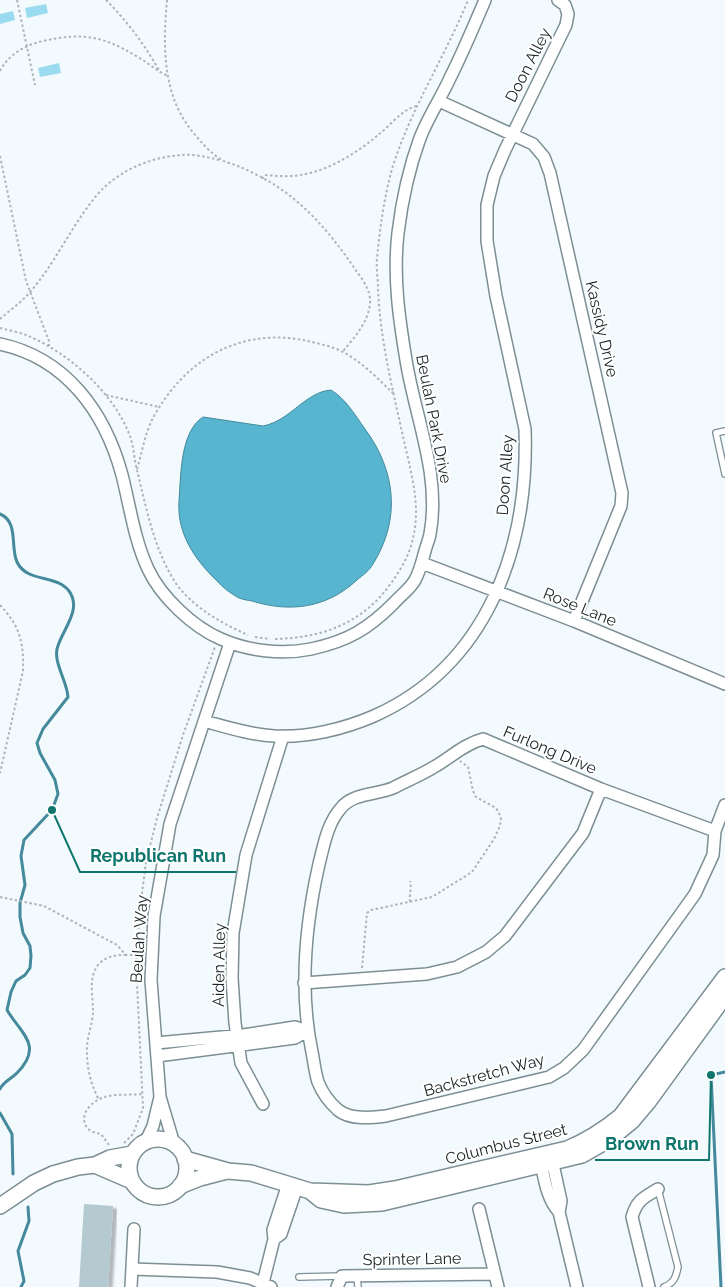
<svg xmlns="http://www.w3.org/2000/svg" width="725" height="1287" viewBox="0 0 725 1287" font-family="Raleway,sans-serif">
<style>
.green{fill:#9bdbef}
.water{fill:#58b5cf;stroke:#45899c}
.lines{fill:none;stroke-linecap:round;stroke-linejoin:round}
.stream{stroke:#45899c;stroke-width:3}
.building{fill:#b5cad0;filter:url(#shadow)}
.service-casing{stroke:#7c8f95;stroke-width:8}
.minor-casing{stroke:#7c8f95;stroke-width:14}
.tertiary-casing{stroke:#7c8f95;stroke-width:18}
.path{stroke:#acb4b6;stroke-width:2;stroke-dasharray:2.5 2.5;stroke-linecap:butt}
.service{stroke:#fff;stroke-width:5.5}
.minor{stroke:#fff;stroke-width:11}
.tertiary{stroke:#fff;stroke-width:15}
.labels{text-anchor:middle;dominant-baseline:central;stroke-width:4;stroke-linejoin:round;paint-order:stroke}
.street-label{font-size:16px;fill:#1a2224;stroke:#fff}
.leader{fill:none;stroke:#0f766e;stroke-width:2}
.callout-dot{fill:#0f766e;stroke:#fff;stroke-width:2}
.callout-label{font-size:18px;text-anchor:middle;font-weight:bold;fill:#0f766e;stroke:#fff;stroke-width:4;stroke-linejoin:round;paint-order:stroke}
</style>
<defs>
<filter id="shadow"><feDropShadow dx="4.5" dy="2.5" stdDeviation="1" flood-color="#0004"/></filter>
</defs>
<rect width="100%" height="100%" fill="#f2fafd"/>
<path class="green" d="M46 4 48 13 27 18 25 8Z
M13 11 15 20 0 24V14Z
M59 63 61 73 40 77 38 68Z"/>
<path class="water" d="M331 390C346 399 355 415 365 429 396 471 401 519 373 564 370 570 363 575 357 580 327 608 290 613 252 601 246 600 239 599 234 595 225 590 218 582 211 575 191 554 177 530 179 501 181 475 180 432 203 417L263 426C290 421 305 392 331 390Z"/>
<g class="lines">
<path class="stream" d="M0 514C19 522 10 547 17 562 27 583 56 574 69 591 83 610 61 631 57 649 54 664 67 681 68 697L43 729 37 743 40 753 55 780 58 794 52 810 24 840 21 856 25 885 20 903V917L23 933 30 946 31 956 30 968 25 975 16 981 11 992 7 1010C21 1034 44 1045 17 1073 11 1079 3 1082 0 1089
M0 1113 12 1134 13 1174
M21 1287 24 1281 18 1251 29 1221 28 1207
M721 1287 711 1075 725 1072"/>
</g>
<path class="building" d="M84 1204 113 1206 108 1287H79Z"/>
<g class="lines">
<g class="service-casing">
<path id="service" d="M725 431 716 433 725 474
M658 1189 678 1267C676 1277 674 1283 664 1287
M357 1276 358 1287
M299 1277 342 1276"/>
</g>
<g class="minor-casing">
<path id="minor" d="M439 101 533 144 544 157 550 173 622 493 621 506 574 621
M0 344C66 358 105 412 122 475 130 506 134 539 148 569 161 597 193 627 221 639 248 651 282 655 311 649 348 641 368 629 394 603 401 595 410 589 415 580 420 571 422 561 425 551 426 546 429 540 430 534 441 475 415 417 406 360 399 318 393 276 398 233 402 200 409 168 420 138 428 117 441 98 450 78 463 52 474 26 485 0
M422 563 574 621 725 684
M204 721C226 727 251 735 274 736 307 738 344 729 374 716 488 665 529 547 525 429L496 296 487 241V205L494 176 505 150 566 25 568 14 565 5 558 0
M715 831 601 789 483 739C464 744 450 758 434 767 421 775 406 781 393 788 376 795 353 793 341 808 327 824 324 845 319 864 305 926 299 990 312 1052 314 1062 315 1073 318 1082 322 1092 330 1103 338 1110 350 1120 371 1118 386 1116L549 1077 564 1068 583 1050 695 894 713 855 715 831 725 805
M304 983 427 974 457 967 486 952 505 936 583 833 601 789
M156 1043 243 1035 295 1027 307 1031
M157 1056 295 1038 307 1031
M263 1104 241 1063 235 1023 232 978 233 933 246 855 283 736
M146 1141 153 1126 160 1097
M174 1144 160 1097 151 980 154 916 170 824 230 643
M551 1155 561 1201 559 1212 577 1287
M540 1158C544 1176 546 1198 559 1212
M479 1209 498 1287
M274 1239 281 1234 297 1187
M132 1269 217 1272 250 1278 271 1287
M131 1287 134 1229
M262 1287 274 1239 273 1230 288 1184
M337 1287 342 1276 495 1274
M649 1287 632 1217C637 1200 643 1198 658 1189"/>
</g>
<g class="tertiary-casing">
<path id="tertiary" d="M129 1168a29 29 0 1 1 58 0a29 29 0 1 1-58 0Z
M185 1159 228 1171 251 1173 310 1191 369 1193 395 1189 567 1149C587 1141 604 1130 621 1116L725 977
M95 1165 132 1181
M180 1186 200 1178 227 1171
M311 1192 321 1200 344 1205 382 1203 582 1155 610 1139 632 1121 648 1102 725 996
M0 1206 34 1183 53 1174 78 1167 95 1165 110 1158 132 1154"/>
</g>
<path class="path" d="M17 0 35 85
M106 0C127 21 145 45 160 72
M167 0C163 45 162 94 192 131 200 141 211 154 222 160 227 163 234 164 240 167 250 171 261 177 270 182 305 203 332 235 355 269 361 278 369 287 370 299 371 319 355 337 343 351
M0 71C8 55 25 45 43 41 83 32 103 36 138 57 148 63 157 71 168 76
M0 156 26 281 49 341V346
M262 179 265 175C277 176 289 177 300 175 328 171 357 153 378 135 390 126 402 109 417 106
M0 319C10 310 22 302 31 291 55 263 70 229 93 200 113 173 148 157 182 155 194 154 207 157 219 160
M0 328C8 330 18 332 26 335 68 352 114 393 130 436 134 447 134 459 137 470 146 507 154 549 175 582 192 607 221 623 248 635
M106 395 159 407
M137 469C142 453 145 433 153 418 184 361 237 328 303 340 316 343 332 346 343 352 362 362 378 379 393 393
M0 605C20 626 24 643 23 671L0 773
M255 637 270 639
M275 639C315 638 351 628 380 597 394 581 409 559 413 538 421 506 411 472 404 441 393 391 380 340 378 288 378 279 376 268 377 258 380 228 384 198 392 169 410 110 445 57 468 0
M0 897 44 906 117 945 126 955H137
M410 902C409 894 412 889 410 881
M362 968 367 913 371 910 432 897 472 872 494 839 500 826 501 817 496 808 476 797 473 791 468 767 460 761
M98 1098C90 1082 86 1064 87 1046 88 1034 93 1022 93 1011 93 996 88 978 98 965 106 956 115 955 126 955
M124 1143 133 1134 143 1108 136 963 140 909 146 862 157 818 183 735 215 647
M109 1145 101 1134C92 1132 86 1131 84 1120 84 1115 86 1110 90 1106 104 1091 124 1096 143 1094"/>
<use href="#service" class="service"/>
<use href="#minor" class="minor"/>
<use href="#tertiary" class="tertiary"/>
</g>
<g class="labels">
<g class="street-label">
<text transform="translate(528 65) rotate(-63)">Doon Alley</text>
<text transform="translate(602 329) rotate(77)">Kassidy Drive</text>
<text transform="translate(434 419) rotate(79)">Beulah Park Drive</text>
<text transform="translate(505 475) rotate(-86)">Doon Alley</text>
<text transform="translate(580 607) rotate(22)">Rose Lane</text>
<text transform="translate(550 750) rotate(23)">Furlong Drive</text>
<text transform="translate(139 939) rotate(-86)">Beulah Way</text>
<text transform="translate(219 965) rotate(-89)">Aiden Alley</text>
<text transform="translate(484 1075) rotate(-15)">Backstretch Way</text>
<text transform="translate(506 1144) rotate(-14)">Columbus Street</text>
<text transform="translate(412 1259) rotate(-1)">Sprinter Lane</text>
</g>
</g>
<path class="leader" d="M52 810L80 872H236M711 1075L709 1160H595"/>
<g class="callout-dot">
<circle cx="52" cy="810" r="5"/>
<circle cx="711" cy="1075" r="5"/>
</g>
<g class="callout-label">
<text x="158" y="862">Republican Run</text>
<text x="652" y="1150">Brown Run</text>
</g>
</svg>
